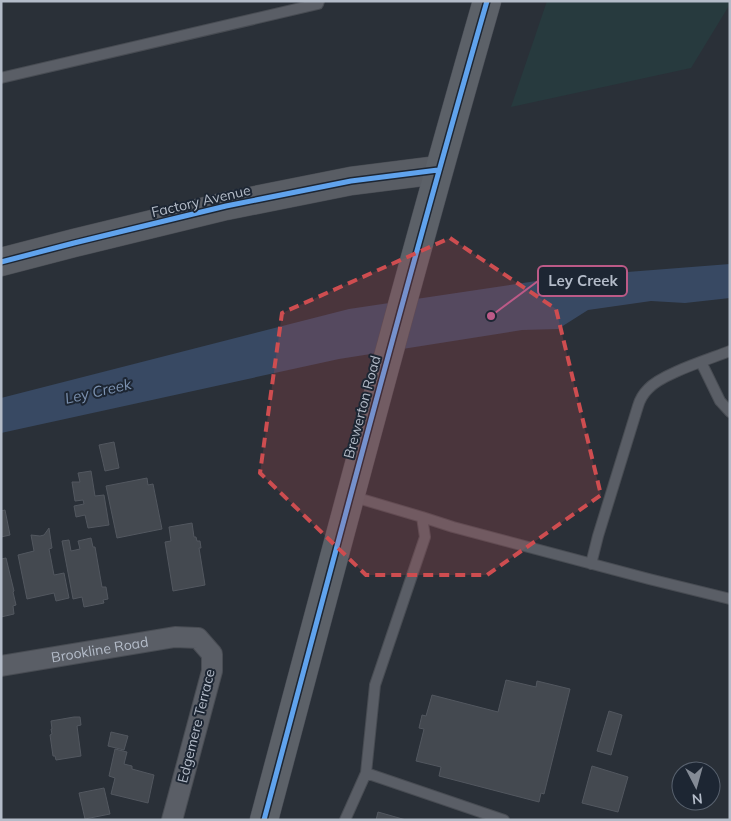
<svg xmlns="http://www.w3.org/2000/svg" width="731" height="821" viewBox="0 0 731 821" font-family="Mulish,sans-serif">
<style>
.green{fill:#273a3e}
.water{fill:#384963}
.building{fill:#444950;stroke:#52575f}
.lines{fill:none;stroke-linecap:round;stroke-linejoin:round}
.lane-casing{stroke:#484c53;stroke-width:12}
.street-casing{stroke:#484c53;stroke-width:22}
.secondary-casing{stroke:#484c53;stroke-width:29}
.primary-casing{stroke:#484c55;stroke-width:29}
.lane{stroke:#5a5e66;stroke-width:10}
.street{stroke:#5a5e66;stroke-width:20}
.secondary{stroke:#595d64;stroke-width:28}
.primary{stroke:#5c6168;stroke-width:28}
.cycleway-casing{stroke:#1d2633;stroke-width:8}
.cycleway{stroke:#60a3ed;stroke-width:5}
.marked{fill:#ce4d50;fill-opacity:0.2;stroke:#ce4d50;stroke-width:4;stroke-dasharray:10 6;stroke-linejoin:round}
.labels{text-anchor:middle;dominant-baseline:central;stroke-width:4;stroke-linejoin:round;paint-order:stroke}
.street-label{font-size:14px;fill:#b4bcc9;stroke:#1d2633}
.water-label{font-size:15px;font-style:italic;fill:#7c92b1;stroke:#1d2633}
.leader{fill:none;stroke:#bc5a87;stroke-width:2}
.callout-dot{fill:#bc5a87;stroke:#1d2633;stroke-width:2}
.callout{fill:#1d2633;stroke:#bc5a87;stroke-width:2}
.callout-label{font-size:15px;text-anchor:middle;font-weight:bold;fill:#b4bcc9}
</style>
<rect width="100%" height="100%" fill="#2a3038"/>
<path class="green" d="M547 1H730V4L691 68 511 107Z"/>
<path class="water" d="M730 264V298L685 303 651 301 588 310 558 329 522 330 339 359 1 433V398L349 309 563 277Z"/>
<path class="building" d="M114 442 119 468 105 471 99 445Z
M91 471 95 496 104 495 109 525 88 528 85 515 76 517 74 506 84 504 83 500 75 501 72 482H80L78 473Z
M147 478 148 485 153 484 162 529 117 538 106 486Z
M5 510 10 535 1 537V511Z
M192 523 194 537H196L197 541H200L201 548H199L205 585 173 591 165 542 171 541 169 527Z
M49 528 52 548 49 549 54 575 64 573 69 598 56 601 54 593 27 599 18 555 34 551 31 535 40 536 44 535Z
M91 538 93 547H95L102 587H106L108 599 103 600 104 603 84 607 82 597 73 599 62 541 69 540 71 551 80 549 78 541Z
M6 558 14 591 13 592 16 605 13 606 14 614 1 617V559Z
M506 680 536 687 537 681 570 689 544 794 541 793 539 802 439 776 441 767 416 761 424 729 419 728 422 715 426 716 432 695 498 712Z
M609 711 622 715 611 755 597 751Z
M74 717H80L81 725 77 726 81 756 56 760 55 756H53L50 735 52 734 51 729H52L51 721Z
M111 732 128 736 124 750 108 746Z
M115 749 127 752 124 764 132 766V769L154 775 148 803 111 794 115 778 109 776Z
M592 766 628 777 618 812 582 803Z
M104 788 110 814 85 819 79 793Z
M378 812 406 820H376Z"/>
<g class="lines">
<g class="lane-casing">
<path id="lane" d="M1 78 318 4 319 1
M701 362 720 401 730 412
M351 496 422 517 425 537 375 685 366 773
M422 517 453 527 649 579 730 599
M591 564 598 536 638 406C640 399 643 394 648 389 661 374 710 359 730 351
M345 820 366 773 504 820"/>
</g>
<g class="street-casing">
<g id="street">
<path id="s1" d="M1 666 175 637 198 638 212 654V671L172 820"/>
</g>
</g>
<g class="secondary-casing">
<path id="secondary" d="M1 262 74 243 226 206 351 181 438 170"/>
</g>
<g class="primary-casing">
<path id="primary" d="M264 820C337 546 409 273 487 1"/>
</g>
<use href="#lane" class="lane"/>
<use href="#street" class="street"/>
<use href="#secondary" class="secondary"/>
<use href="#primary" class="primary"/>
<g class="cycleway-casing">
<path id="cycleway" d="M1 262 74 243 226 206 351 181 438 170
M264 820C337 546 409 273 487 1"/>
</g>
<use href="#cycleway" class="cycleway"/>
</g>
<path class="marked" d="M450 238 556 309 601 495 487 575H366L260 473 282 313Z"/>
<g class="labels">
<g class="street-label">
<text transform="translate(201 201) rotate(-13)">Factory Avenue</text>
<text transform="translate(362 407) rotate(-75)">Brewerton Road</text>
<text stroke="none"><textPath href="#s1" startOffset="100">Brookline Road</textPath></text>
<text transform="translate(196 726) rotate(-76)">Edgemere Terrace</text>
</g>
<g class="water-label">
<text transform="translate(98 391) rotate(-13)">Ley Creek</text>
</g>
</g>
<path class="leader" d="M491 316L538 281"/>
<circle class="callout-dot" cx="491" cy="316" r="5"/>
<rect class="callout" x="538" y="266" width="89" height="30" rx="5"/>
<g class="callout-label">
<text x="583" y="286">Ley Creek</text>
</g>
<rect width="731" height="821" fill="none" stroke="#b4bcc9" stroke-width="5"/>
<g transform="translate(696 786) rotate(174)"><circle r="24" fill="#1d2633" stroke="#59626f"/>
<path d="M0-4L9 19L0 12L-9 19Z" fill="#848b96"/>
<text y="-8" font-size="14" font-weight="bold" text-anchor="middle" fill="#b4bcc9">N</text>
</g>
</svg>
